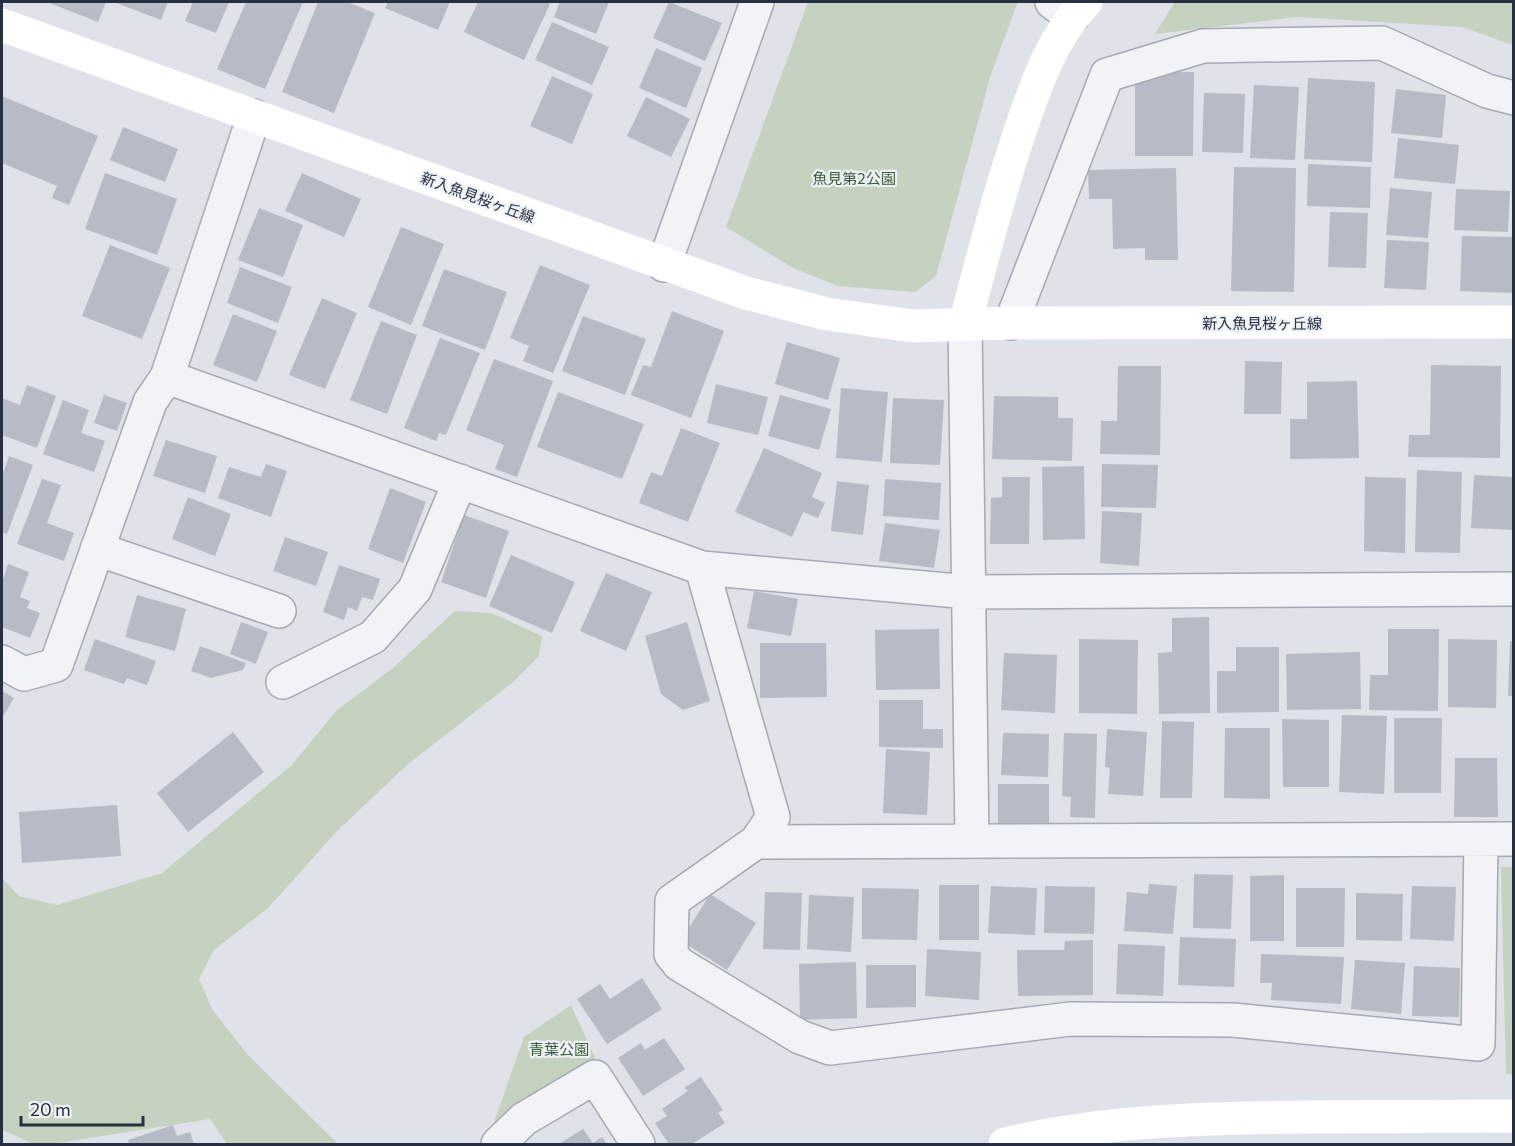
<svg xmlns="http://www.w3.org/2000/svg" width="1515" height="1146" viewBox="0 0 1515 1146" font-family="Commissioner,'Noto Sans JP',sans-serif">
<style>
.green{fill:#c4d2bf}
.building{fill:#b6bbc5}
.lines{fill:none;stroke-linecap:round;stroke-linejoin:round}
.street-casing{stroke:#a4a9b2;stroke-width:36}
.street{stroke:#f1f3f7;stroke-width:33}
.secondary{stroke:#fff;stroke-width:33}
.labels{text-anchor:middle;dominant-baseline:central;stroke-width:4.5;stroke-linejoin:round;paint-order:stroke}
.park-label{font-size:15px;fill:#3b5c34;stroke:#eef1f6}
.street-label{font-size:15px;fill:#273040;stroke:#eef1f6}
</style>
<rect width="100%" height="100%" fill="#dfe2e8"/>
<path class="green" d="M808 2H1018L991 74 936 276 915 292 838 286 793 268 726 227Z
M1175 2H1513V45L1462 27 1296 17 1155 34Z
M455 611 491 613 542 636 539 656 512 683 407 765 337 831 269 907 214 950 199 979 212 1009 247 1054 338 1144H227L210 1119 51 1144H34L2 1130V878L19 896 57 905 162 873 292 765 336 711 393 668Z
M1501 867H1513V1074H1506Z
M571 1005 596 1060 493 1125 524 1037Z"/>
<path class="building" d="M47 2H106L98 22Z
M114 2H168L161 20Z
M193 2H229L216 33 185 21Z
M246 2H303L265 89 217 69Z
M318 2H347L375 13 334 113 282 92Z
M388 2H450L438 30 385 8Z
M478 2H544L550 4 524 60 464 32Z
M560 2H609L596 34 554 17Z
M669 2 722 23 705 61 653 38Z
M552 22 609 47 592 85 535 60Z
M656 48 702 68 686 108 639 88Z
M1135 72H1194L1193 156H1135Z
M552 76 593 94 572 144 530 126Z
M1308 78 1375 82 1372 162 1304 159Z
M1254 85 1299 87 1295 160 1250 158Z
M1396 89 1446 95 1442 138 1391 133Z
M1204 93 1245 94 1243 153 1202 152Z
M2 96 98 136 69 205 52 198 57 186 2 163Z
M646 97 690 119 671 157 627 136Z
M123 127 178 149 165 182 110 160Z
M1398 138 1459 145 1455 184 1394 178Z
M1308 164 1371 167 1370 208 1307 206Z
M1234 167 1296 168 1294 292 1231 291Z
M1176 168 1178 260H1145V248L1113 249 1112 199H1089L1088 170Z
M105 173 177 199 157 255 85 229Z
M302 173 361 199 344 237 285 211Z
M1390 188 1432 192 1428 238 1386 235Z
M1456 189 1510 191 1508 232 1454 230Z
M259 208 303 225 283 277 238 260Z
M1330 212 1368 213 1366 268 1328 267Z
M401 227 444 244 411 325 368 307Z
M1462 236 1514 237V293L1460 291Z
M1387 240 1429 242 1426 290 1384 288Z
M110 245 170 268 142 339 82 316Z
M540 265 590 285 553 373 523 361 529 346 510 338Z
M240 267 292 287 278 323 227 303Z
M444 269 507 292 485 350 422 326Z
M322 298 357 313 325 389 289 375Z
M672 311 724 331 691 418 631 395 643 365 651 367Z
M233 314 277 331 257 382 213 365Z
M583 316 646 339 625 395 562 371Z
M381 321 417 335 387 414 350 400Z
M440 338 480 353 446 435 439 433 436 441 404 428Z
M787 342 840 358 828 400 775 384Z
M494 359 553 381 517 477 495 469 504 445 466 430Z
M1245 361 1282 362 1281 414H1244Z
M1431 365 1501 366 1500 458 1408 457 1409 435H1430Z
M1118 366H1161L1160 455 1100 454 1101 421H1117Z
M1357 381 1359 458 1290 459V419H1307V382Z
M716 384 768 397 758 435 707 423Z
M27 385 56 396 37 448 2 435V398L20 405Z
M841 388 888 392 882 462 836 458Z
M558 392 644 424 622 479 537 447Z
M104 395 127 403 117 431 94 423Z
M780 395 831 409 819 450 768 436Z
M994 396 1058 397V418H1073L1072 461 992 459Z
M893 398 944 400 940 465 890 463Z
M63 400 89 410 81 433 105 441 94 472 43 454Z
M681 428 720 443 688 522 639 503 651 472 662 476Z
M166 440 217 456 205 493 153 476Z
M764 448 822 473 812 497 825 503 818 518 803 512 792 537 735 512Z
M9 456 33 465 7 534 2 532V476Z
M266 464 287 471 271 517 218 498 229 467 261 477Z
M1102 464 1158 465 1156 508 1101 507Z
M1084 466 1085 539 1043 540 1042 467Z
M1417 470 1462 472 1460 553 1415 552Z
M1474 475 1514 477V530L1471 528Z
M1002 477H1030L1029 544H990L991 498 1002 497Z
M1365 477 1406 478 1405 553 1364 551Z
M42 479 61 485 47 523 74 533 64 561 17 544Z
M885 479 941 483 939 520 883 516Z
M837 481 869 485 863 535 831 531Z
M390 488 426 502 403 563 368 549Z
M188 497 231 514 215 556 172 539Z
M1102 511 1142 513 1139 566 1100 563Z
M464 515 509 531 486 598 441 582Z
M885 523 940 530 934 568 879 561Z
M285 537 328 552 316 586 273 571Z
M511 555 575 582 552 633 489 606Z
M8 564 29 572 20 597 30 601 27 608 40 613 30 638 2 627V582Z
M339 565 380 579 373 600 362 597 357 611 348 607 344 620 323 612Z
M606 573 652 592 626 651 580 631Z
M754 591 798 599 791 636 747 628Z
M137 595 186 609 175 651 125 637Z
M1209 617 1210 713 1159 714 1158 653 1172 652V618Z
M241 622 268 632 256 664 230 654Z
M687 622 710 701 683 710 661 694 645 636Z
M939 629 940 689 876 690 875 630Z
M1388 629H1439L1438 711 1369 710 1370 675H1388Z
M95 639 156 661 147 685 127 678 124 684 84 670Z
M1079 639 1138 640 1137 714 1079 713Z
M1448 639 1497 640 1496 708 1448 707Z
M1510 641H1514V696H1508Z
M760 643H826L827 697 760 698Z
M200 646 246 663 243 670 211 678 191 671Z
M1236 647H1279V712L1217 713V671H1236Z
M1360 652 1361 709 1287 710 1286 654Z
M1004 653 1057 655 1055 713 1001 710Z
M2 691 14 698 2 718Z
M879 700H923V729H943V748L879 747Z
M1342 715 1387 716 1384 794 1339 792Z
M1394 718H1442L1441 793H1394Z
M1282 719 1329 720V787H1283Z
M1162 721 1194 722 1192 798H1160Z
M1225 728H1270V799L1224 798Z
M1107 729 1147 732 1143 796 1108 794 1110 768 1105 767Z
M233 732 264 772 188 832 157 793Z
M1003 733 1049 734 1048 777 1001 775Z
M1064 733 1097 734 1095 818 1070 817 1071 797 1062 796Z
M886 749 930 752 927 815 883 813Z
M1455 758H1497L1498 817H1454Z
M998 784H1049V826L998 825Z
M117 805 121 856 22 863 19 812Z
M1194 874 1233 875 1231 929 1193 928Z
M1284 875V941H1250V876Z
M1149 884 1177 886 1173 934 1124 931 1127 892 1148 894Z
M939 885H979V940H939Z
M991 886 1037 888 1035 935 988 933Z
M1045 886 1095 887 1094 934 1044 933Z
M1412 886 1456 887 1454 941 1410 939Z
M862 888 919 889 917 940 862 939Z
M1296 888H1345L1344 947H1296Z
M765 892 802 893 800 950 763 949Z
M1356 893 1403 894 1402 941 1356 940Z
M710 894 756 923 727 970 681 941Z
M809 895 854 897 851 952 807 949Z
M1180 937 1236 939 1234 987 1178 985Z
M1093 940V995L1018 996 1017 950H1064L1065 941Z
M1118 944 1165 946 1163 996 1116 994Z
M927 949 981 952 979 1000 925 996Z
M1261 954 1344 957 1341 1004 1271 1000 1272 983H1260Z
M1355 960 1405 963 1401 1014 1351 1009Z
M856 962 857 1018 800 1020 799 964Z
M866 965H916V1007L866 1008Z
M1414 966 1460 968 1459 1017 1412 1016Z
M642 978 662 1009 607 1044 577 999 600 984 610 999Z
M664 1038 685 1069 643 1096 618 1058 641 1043 645 1050Z
M701 1077 723 1110 718 1113 725 1123 692 1144H669L655 1123 667 1116 662 1109 688 1091 684 1088Z
M173 1125 177 1136 190 1132 194 1144H129L128 1140Z
M583 1129 593 1143 602 1137 607 1144H559Z"/>
<g class="lines">
<g class="street-casing">
<path id="street" d="M1052 2 1072 17
M664 265 757 2
M1011 323 1107 75 1203 46 1382 43 1487 91 1514 98
M965 324 972 841
M167 377 702 568 969 592 1514 589
M97 549 279 611
M702 568 773 817 756 842 672 901 671 954 679 964 800 1037 830 1048 1070 1019 1233 1020 1478 1044 1481 839
M2 662 24 674 56 665 150 402 167 377 254 116
M283 682 373 637 415 589 460 481
M756 842 1514 839
M498 1144 524 1119 595 1077 638 1144"/>
</g>
<use href="#street" class="street"/>
<path class="secondary" d="M2 25 746 293 827 314 913 326 1011 323 1514 322
M965 324C982 259 999 194 1020 131 1036 85 1052 37 1086 2
M1005 1144C1104 1120 1207 1118 1309 1117 1377 1117 1445 1116 1514 1116"/>
</g>
<g class="labels">
<g class="park-label">
<text x="854" y="178">魚見第2公園</text>
<text x="559" y="1049">青葉公園</text>
</g>
<g class="street-label">
<text transform="translate(478 197) rotate(20)">新入魚見桜ヶ丘線</text>
<text x="1262" y="323">新入魚見桜ヶ丘線</text>
</g>
</g>
<rect width="1515" height="1146" fill="none" stroke="#273040" stroke-width="6"/>
<path d="M21 1116v9h122v-9" fill="none" stroke="#273040" stroke-width="3"/>
<text x="30" y="1116" font-size="18" fill="#273040" stroke="#eef1f6" stroke-width="4.5" paint-order="stroke">20 m</text>
</svg>
